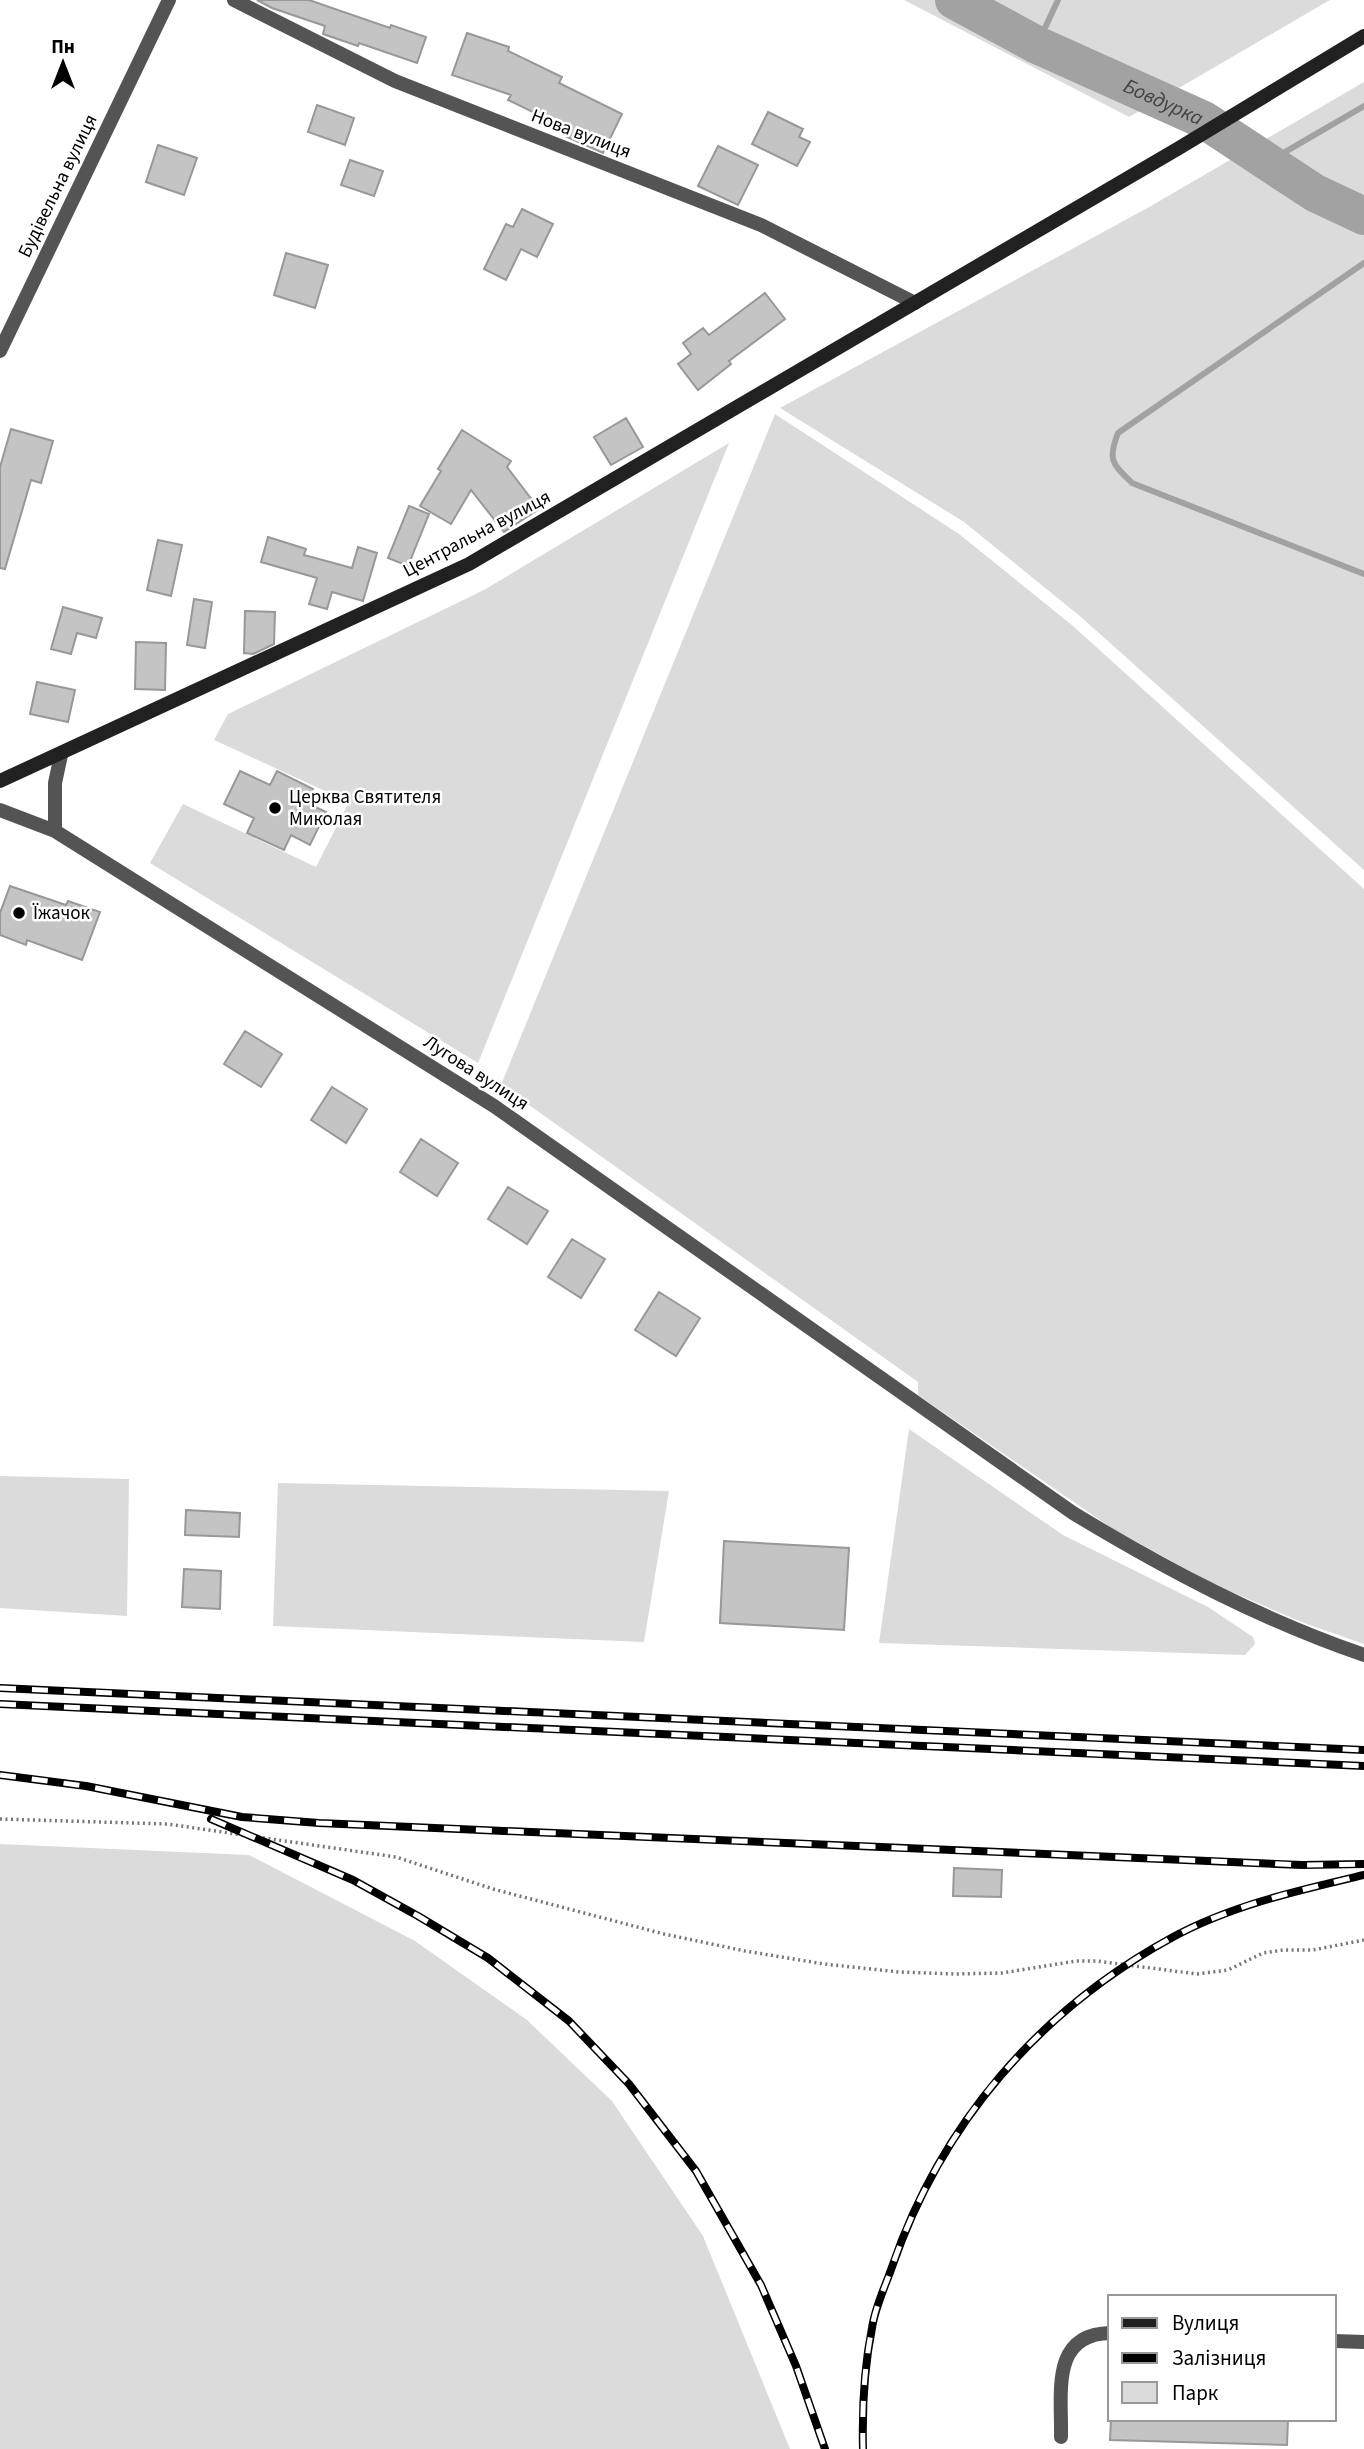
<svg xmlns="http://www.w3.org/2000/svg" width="1364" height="2449" viewBox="0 0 1364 2449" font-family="'Source Sans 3',sans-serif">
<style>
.green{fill:#dbdbdb}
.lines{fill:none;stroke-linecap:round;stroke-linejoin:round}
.stream{stroke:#a2a2a2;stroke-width:6}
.river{stroke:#a2a2a2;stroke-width:38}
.building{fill:#c4c4c4;stroke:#989898;stroke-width:2}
.path{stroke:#767676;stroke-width:3.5;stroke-dasharray:2 3.5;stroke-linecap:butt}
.street{stroke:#545454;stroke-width:14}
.secondary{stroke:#212121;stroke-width:14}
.rail-casing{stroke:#000;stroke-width:8}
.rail{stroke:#fff;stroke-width:5;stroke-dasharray:16;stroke-linecap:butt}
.poi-dot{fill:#000;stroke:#fff;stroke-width:2.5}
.labels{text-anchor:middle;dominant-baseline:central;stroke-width:5;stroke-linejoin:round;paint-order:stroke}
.street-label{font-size:19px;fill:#000;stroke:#fff}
.poi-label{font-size:19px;fill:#000;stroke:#fff;text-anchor:start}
.water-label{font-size:21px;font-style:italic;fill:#434343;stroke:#fff}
</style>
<rect width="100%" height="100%" fill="#fff"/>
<path class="green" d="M904 0H1330L1129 117Z
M1364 82V870L1081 617 964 522 780 408 1151 206Z
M775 414 959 534 1073 626 1364 889V1644L1304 1623 1215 1585 1113 1529 918 1395V1382L501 1085Z
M729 443 478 1063 150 863 183 804 316 867 349 802 214 740 228 714 484 590Z
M909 1429 1063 1535 1208 1607 1253 1637 1255 1644 1245 1655 879 1643Z
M0 1476 129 1479 127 1616 0 1608Z
M278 1483 669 1491 644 1642 273 1626Z
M0 1844 249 1855 415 1941 527 2020 612 2101 703 2236 790 2449H0Z"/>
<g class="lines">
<path class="stream" d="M1037 45 1058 0
M1268 162 1364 106
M1364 263 1118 433C1107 461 1113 464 1132 483L1364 574"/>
<path class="river" id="s1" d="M954 0 1037 45 1204 120 1315 193 1364 216"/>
</g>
<path class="building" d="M257 0H309L390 28 391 25 426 37 417 63 359 43 358 46 323 34 325 26 272 8Z
M467 33 509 47 508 51 562 77 559 83 622 114 603 153 567 137 570 130 508 100 511 95 452 75Z
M317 105 354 118 345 145 308 132Z
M768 112 803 129 799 137 810 142 797 166 752 144Z
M158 145 197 158 184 195 146 182Z
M718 146 758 165 738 205 698 186Z
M350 160 383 171 374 196 341 185Z
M522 209 553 224 537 257 521 249 506 280 484 269 506 224 513 227Z
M286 253 328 265 315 308 274 295Z
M765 293 785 319 729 361 731 364 698 390 678 364 691 354 683 343 703 328 709 335Z
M626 418 643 447 611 465 594 437Z
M11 429 53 441 41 483 31 480 5 569 0 568V467Z
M462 430 511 461 507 467 539 509 504 532 471 490 451 524 420 506 441 471 438 469Z
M409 506 429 514 408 566 388 558Z
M268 537 306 549 304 555 352 568 358 547 377 553 363 601 332 592 327 609 309 604 317 578 261 562Z
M158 540 182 545 171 596 147 590Z
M194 599 212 602 205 648 187 645Z
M63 607 102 618 96 638 77 633 71 654 51 649Z
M245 611 275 612 274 644 253 654 244 653Z
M136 642 166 643 165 690 135 689Z
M37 682 75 690 68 722 30 714Z
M240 771 270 785 277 771 313 789 307 803 326 812 310 845 291 835 284 850 247 833 254 818 224 804Z
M10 886 66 905 68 901 100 912 82 960 27 940 26 945 0 935V913Z
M245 1031 282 1054 261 1087 224 1064Z
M332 1087 367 1109 346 1143 311 1120Z
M421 1139 458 1163 437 1196 400 1172Z
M508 1187 548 1211 527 1244 488 1219Z
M572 1239 605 1259 581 1298 548 1277Z
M659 1292 700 1318 676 1356 635 1330Z
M186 1510 240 1513 239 1537 185 1535Z
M724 1541 849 1548 844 1630 720 1623Z
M184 1569 221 1571 220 1609 182 1607Z
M954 1868 1002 1870 1001 1897 953 1896Z
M1111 2419H1288L1287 2445 1110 2440Z"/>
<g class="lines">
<path class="path" d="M0 1819 167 1824 396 1857 493 1889 664 1934 745 1951 824 1964 899 1972 956 1974 1002 1973 1076 1961H1097L1197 1974 1228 1970 1263 1953 1283 1950H1313L1364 1940"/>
<path class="street" d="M234 0 395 81 761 225 915 303
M0 351 169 0
M0 810 55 831 494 1106 1073 1513C1167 1570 1260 1619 1364 1655
M55 831V783L61 755
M1334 2341 1364 2342
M1061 2437C1062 2394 1050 2334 1110 2333"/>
<path class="secondary" d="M0 781 469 564 1179 148 1364 36"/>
<g class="rail-casing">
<path id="rail" d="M0 1688 1364 1750
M0 1704 1364 1766
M0 1775 86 1786 242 1817 319 1823 1302 1865 1364 1864
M211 1819 353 1880 418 1916 488 1958 569 2021 629 2084 696 2171 761 2285 796 2366 825 2449
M863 2449C862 2408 864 2368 872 2328 875 2307 885 2287 892 2267 941 2124 1039 2010 1173 1937 1232 1905 1300 1890 1364 1875"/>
</g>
<use href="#rail" class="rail"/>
</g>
<g class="poi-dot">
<circle cx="275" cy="808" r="7"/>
<circle cx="19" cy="913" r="7"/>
</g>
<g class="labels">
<g class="street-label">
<text transform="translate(581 134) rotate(21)">Нова вулиця</text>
<text transform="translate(58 186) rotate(-64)">Будівельна вулиця</text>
<text transform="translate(477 534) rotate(-28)">Центральна вулиця</text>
<text transform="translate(476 1073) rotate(33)">Лугова вулиця</text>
</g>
<g class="poi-label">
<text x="289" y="797">Церква Святителя<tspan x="289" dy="22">Миколая</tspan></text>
<text x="33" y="913">Їжачок</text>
</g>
<g class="water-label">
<text stroke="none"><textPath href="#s1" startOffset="233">Бовдурка</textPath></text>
</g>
</g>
<rect x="1108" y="2295" width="228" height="126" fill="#ffffff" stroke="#999999" stroke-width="2"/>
<rect x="1122" y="2318" width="35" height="10" fill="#212121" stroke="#999999" stroke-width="2"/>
<text x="1172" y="2330" font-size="21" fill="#000000">Вулиця</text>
<rect x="1122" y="2353" width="35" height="10" fill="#000000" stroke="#999999" stroke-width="2"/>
<text x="1172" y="2365" font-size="21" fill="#000000">Залізниця</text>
<rect x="1122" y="2382" width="35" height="21" fill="#dbdbdb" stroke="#999999" stroke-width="2"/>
<text x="1172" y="2400" font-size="21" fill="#000000">Парк</text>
<g transform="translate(63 63)" stroke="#ffffff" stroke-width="5" paint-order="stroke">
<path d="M0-5L12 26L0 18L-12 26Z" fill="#000000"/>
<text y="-10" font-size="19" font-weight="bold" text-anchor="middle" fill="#000000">Пн</text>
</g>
</svg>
